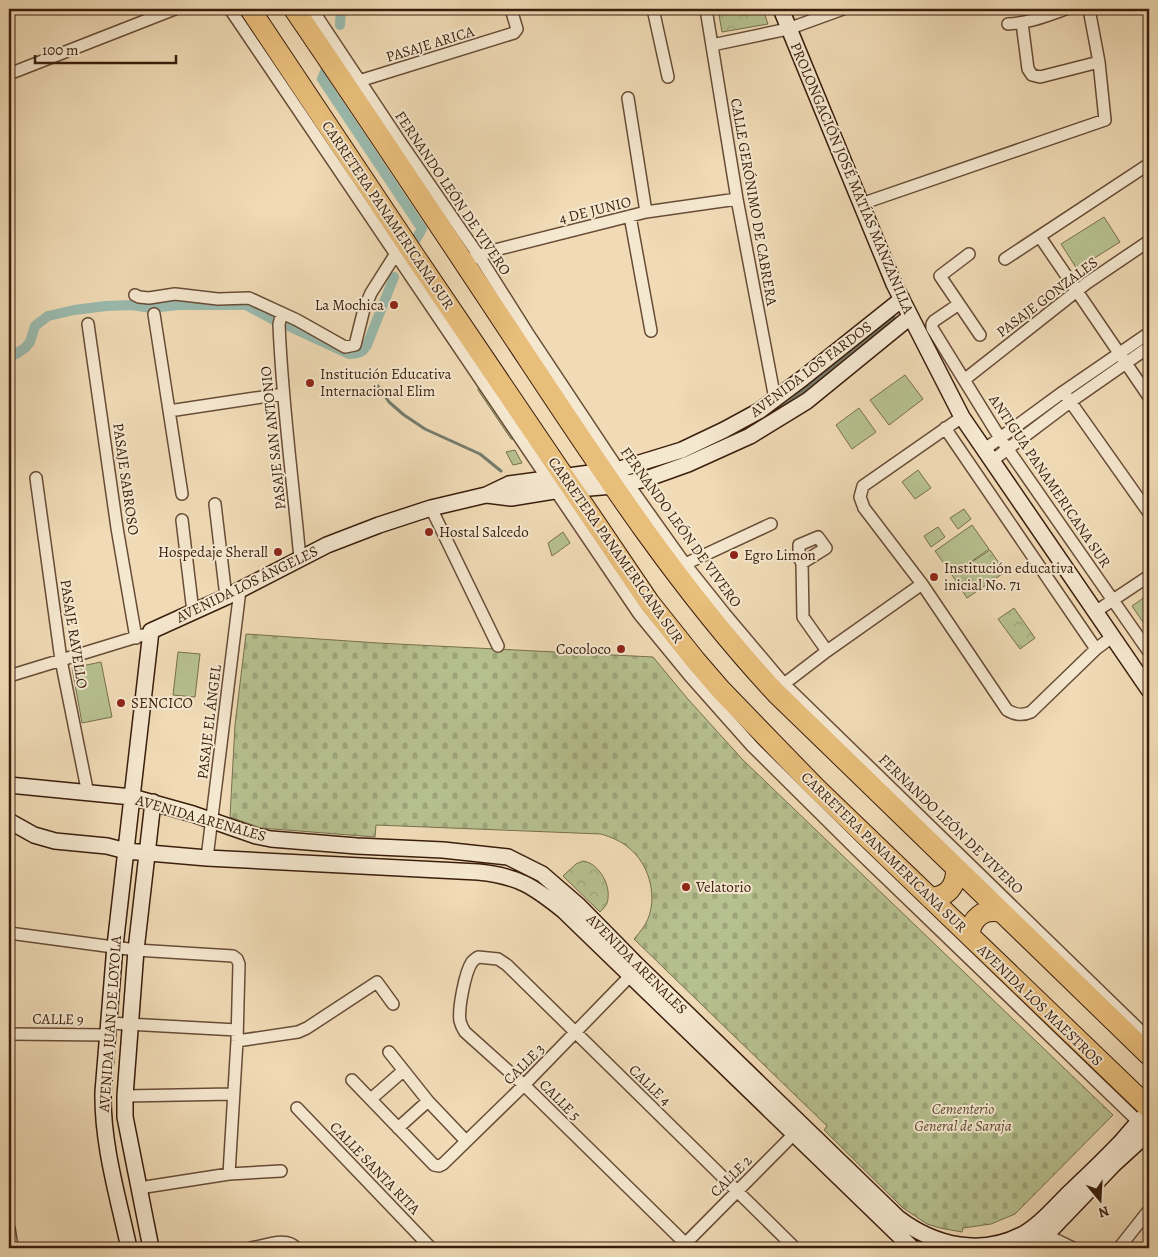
<svg xmlns="http://www.w3.org/2000/svg" width="1158" height="1257" viewBox="0 0 1158 1257" font-family="Alegreya,serif">
<style>
.grass{fill:#b7c190;stroke:#786f4e}
.cemetery{fill:url(#cemetery-stones);stroke:#786f4e}
.park{fill:url(#park-crowns);stroke:#786f4e}
.lines{fill:none;stroke-linecap:round;stroke-linejoin:round}
.stream{stroke:#747c6e;stroke-width:3}
.canal{stroke:#9abbaf;stroke-width:10}
.street-casing{stroke:#684c36;stroke-width:14}
.secondary-casing{stroke:#3a1d0c;stroke-width:18}
.highway-casing{stroke:#3a1d0c;stroke-width:22}
.street{stroke:#f5e8d0;stroke-width:11}
.secondary{stroke:#f5e8d0;stroke-width:15}
.highway{stroke:#e8be7b;stroke-width:20}
.poi-dot{fill:#8f2418;stroke:#f5e8d0;stroke-width:2}
.labels{text-anchor:middle;dominant-baseline:central;stroke-width:4;stroke-linejoin:round;paint-order:stroke}
.street-label{font-size:15px;fill:#3a1d0c;stroke:#f5e8d0}
.poi-label{font-size:15px;fill:#3a1d0c;stroke:#f5e8d0;text-anchor:start}
.park-label{font-size:15px;font-style:italic;fill:#604e34;stroke:#f5e8d0}
</style>
<defs>
<pattern id="cemetery-stones" width="16" height="16" patternUnits="userSpaceOnUse" patternTransform="scale(1.25)"><rect width="16" height="16" fill="#b7c190"/><path d="M2 7V4a2 2 0 0 1 4 0v3zM10 15v-3a2 2 0 0 1 4 0v3z" fill="#9ea57b"/></pattern>
<pattern id="park-crowns" width="20" height="18" patternUnits="userSpaceOnUse" patternTransform="scale(1.25)"><rect width="20" height="18" fill="#b7c190"/><path d="M2 6a3 3 0 1 1 6 0M12 15a3 3 0 1 1 6 0" fill="none" stroke="#9ea57b"/></pattern>
</defs>
<rect width="100%" height="100%" fill="#f0dbb6"/>
<filter id="stains"><feTurbulence type="fractalNoise" baseFrequency=".004" numOctaves="4"/><feColorMatrix values="0 0 0 0 .2 0 0 0 0 .09 0 0 0 0 .02 0 0 0 .5 -.17"/></filter>
<radialGradient id="worn" r=".72"><stop offset=".6" stop-color="#630" stop-opacity="0"/><stop offset="1" stop-color="#630" stop-opacity=".3"/></radialGradient>
<path class="grass" d="M1104 217 1120 242 1077 269 1061 244Z
M905 375 923 399 889 425 870 400Z
M479 384 516 439H511L478 390Z
M859 408 876 432 852 449 836 425Z
M515 450 522 463 513 465 506 452Z
M918 470 931 488 915 499 902 482Z
M964 509 971 519 958 529 950 518Z
M972 525 989 549 952 575 935 551Z
M938 527 945 537 931 547 924 536Z
M563 532 570 543 552 556 548 543Z
M1149 594V631L1132 606Z
M178 652 200 654 195 697 173 695Z
M101 662 112 717 82 723 72 668Z"/>
<path class="cemetery" d="M246 634 378 643 653 657 687 698 743 760 1113 1115 1015 1214 991 1224 963 1228 962 1232 940 1228 927 1224 903 1208 824 1130 827 1126 634 939C640 932 646 925 649 916 657 893 648 863 629 848 621 841 611 837 601 834L376 825 375 837 261 828 230 817 235 725Z"/>
<path class="park" d="M718 9H763L768 24 722 32Z
M990 550 1005 572 967 598 952 575Z
M1014 608 1035 638 1020 649 998 619Z
M583 861C598 863 610 883 608 898 608 904 604 908 600 912L563 876 576 864Z"/>
<g class="lines">
<path class="stream" d="M378 386 389 402 404 415 425 429 480 454 501 471
M775 411 789 402 894 317"/>
<path class="canal" d="M340 25 341 9
M326 69 322 79 422 229 415 241
M284 324 349 354C358 354 362 353 367 345L394 277
M9 356 16 354 25 348 30 342 35 326 48 316 74 310 106 306 132 305 151 308 178 305H246L276 321"/>
<g class="street-casing">
<path id="street" d="M230 9 639 614 689 675 752 746 860 853 1144 1127
M312 9 401 143 479 256 527 332 628 484 685 564 725 614 784 684 1149 1039
M653 9 668 77
M706 9 737 199 775 399
M1022 23 1028 69 1032 75 1040 77 1099 62
M1008 24C1029 23 1046 16 1066 9
M712 45 788 29 843 9
M9 74 175 9
M359 81 514 33 517 29 511 9
M628 98 646 212
M861 204 1105 120 1099 62 1089 9
M630 216 651 331
M1040 237 1149 397
M969 254 940 276 980 335
M473 258 495 250 646 212 737 199
M1005 259 1149 164
M135 295 139 297 149 298 175 294 218 299 249 298 297 320 345 347 355 345 364 309 371 293 395 255
M959 304 934 321 932 324V328L1000 438 1149 652
M282 313 279 324C282 403 293 481 300 559
M154 314 182 494
M88 324 117 528 136 638
M964 380 1087 283 1149 241
M1067 397 1149 513
M169 411 282 394
M962 417 863 486 860 497 864 508 922 584 1007 710C1015 715 1022 716 1031 712L1096 649 1112 637
M945 428 1096 649
M985 449 1063 392 1149 333
M993 460 1070 402 1149 347
M36 478 61 660 88 794
M215 504 226 597
M431 508 498 646
M182 520 193 612
M802 563 826 548 818 537 799 545V558L802 563 803 617 827 651
M685 564 771 524
M1095 612 1146 578H1149
M9 676 143 635
M784 684 827 651 922 584
M207 858 240 590
M9 933 136 950 233 956 237 959 239 964 237 1041 229 1174
M109 1023 237 1030
M9 1034 107 1035
M237 1041 298 1032 307 1028 377 982 393 1004
M389 1052 428 1101 466 1141
M352 1080 434 1165 439 1166 443 1164 524 1085 630 976
M125 1096 233 1094
M371 1099 403 1071
M297 1108 431 1248
M398 1128 428 1101
M139 1188 229 1174 281 1171
M9 1228 12 1248
M1046 1235 1073 1248
M251 1248C264 1246 287 1236 296 1248
M681 1248 799 1129
M690 1248 524 1085 465 1032C463 1029 461 1025 460 1021 458 1009 465 972 472 962 473 961 477 957 478 957L498 959 507 965 795 1248
M1119 1248 1149 1210"/>
</g>
<g class="secondary-casing">
<path id="secondary" d="M781 9 894 284 962 417 1149 690
M487 495 511 498 554 491 613 486 646 479 688 464 750 436 807 401 910 317
M9 785 132 797 193 814 256 836 271 839 357 846 443 850 508 857 542 874 579 906 639 967 898 1218C935 1246 982 1257 1025 1233 1041 1224 1054 1208 1067 1195 1085 1178 1104 1160 1121 1142 1130 1131 1139 1121 1149 1111
M9 821 34 835 55 841 107 846 126 851 207 858 478 872C518 876 533 886 564 911L912 1248
M129 1248C118 1197 102 1144 103 1092L115 946 151 631 226 597 327 545 379 525 431 508 486 495 509 484 620 469 682 450 724 430 759 411 803 378 902 299
M151 1248 125 1117V1096L136 950 153 802
M1025 1248 1046 1235 1114 1164 1149 1132"/>
</g>
<g class="highway-casing">
<path id="highway" d="M250 9 412 252 649 602 696 661 721 690 816 788 1149 1108
M294 9C374 126 452 244 530 362 606 477 682 592 776 693L1149 1055
M930 898C947 897 956 887 956 870
M969 935C972 918 983 908 1001 912"/>
</g>
<use href="#street" class="street"/>
<use href="#secondary" class="secondary"/>
<use href="#highway" class="highway"/>
</g>
<g class="poi-dot">
<circle cx="394" cy="305" r="5"/>
<circle cx="310" cy="383" r="5"/>
<circle cx="429" cy="532" r="5"/>
<circle cx="278" cy="552" r="5"/>
<circle cx="734" cy="555" r="5"/>
<circle cx="934" cy="577" r="5"/>
<circle cx="621" cy="649" r="5"/>
<circle cx="121" cy="703" r="5"/>
<circle cx="686" cy="887" r="5"/>
</g>
<g class="labels">
<g class="street-label">
<text transform="translate(430 44) rotate(-17)">PASAJE ARICA</text>
<text transform="translate(852 178) rotate(67)">PROLONGACIÓN JOSÉ MATÍAS MANZANILLA</text>
<text transform="translate(453 193) rotate(56)">FERNANDO LEÓN DE VIVERO</text>
<text transform="translate(754 202) rotate(80)">CALLE GERÓNIMO DE CABRERA</text>
<text transform="translate(595 210) rotate(-14)">4 DE JUNIO</text>
<text transform="translate(388 215) rotate(56)">CARRETERA PANAMERICANA SUR</text>
<text transform="translate(1047 297) rotate(-37)">PASAJE GONZALES</text>
<text transform="translate(811 369) rotate(-37)">AVENIDA LOS FARDOS</text>
<text transform="translate(273 438) rotate(-96)">PASAJE SAN ANTONIO</text>
<text transform="translate(126 479) rotate(82)">PASAJE SABROSO</text>
<text transform="translate(1050 481) rotate(56)">ANTIGUA PANAMERICANA SUR</text>
<text transform="translate(681 527) rotate(54)">FERNANDO LEÓN DE VIVERO</text>
<text transform="translate(616 550) rotate(55)">CARRETERA PANAMERICANA SUR</text>
<text transform="translate(247 584) rotate(-26)">AVENIDA LOS ÁNGELES</text>
<text transform="translate(74 634) rotate(81)">PASAJE RAVELLO</text>
<text transform="translate(209 722) rotate(-83)">PASAJE EL ÁNGEL</text>
<text transform="translate(201 818) rotate(16)">AVENIDA ARENALES</text>
<text transform="translate(951 824) rotate(44)">FERNANDO LEÓN DE VIVERO</text>
<text transform="translate(884 852) rotate(44)">CARRETERA PANAMERICANA SUR</text>
<text transform="translate(637 964) rotate(45)">AVENIDA ARENALES</text>
<text transform="translate(1040 1005) rotate(44)">AVENIDA LOS MAESTROS</text>
<text transform="translate(58 1019) rotate(1)">CALLE 9</text>
<text transform="translate(110 1024) rotate(-86)">AVENIDA JUAN DE LOYOLA</text>
<text transform="translate(524 1064) rotate(-45)">CALLE 3</text>
<text transform="translate(650 1085) rotate(44)">CALLE 4</text>
<text transform="translate(560 1100) rotate(45)">CALLE 5</text>
<text transform="translate(375 1168) rotate(46)">CALLE SANTA RITA</text>
<text transform="translate(731 1176) rotate(-45)">CALLE 2</text>
</g>
<g class="poi-label">
<text x="384" y="305" text-anchor="end">La Mochica</text>
<text x="320" y="374">Institución Educativa<tspan x="320" dy="17">Internacional Elim</tspan></text>
<text x="439" y="532">Hostal Salcedo</text>
<text x="268" y="552" text-anchor="end">Hospedaje Sherall</text>
<text x="744" y="555">Egro Limon</text>
<text x="944" y="568">Institución educativa<tspan x="944" dy="17">inicial No. 71</tspan></text>
<text x="611" y="649" text-anchor="end">Cocoloco</text>
<text x="131" y="703">SENCICO</text>
<text x="696" y="887">Velatorio</text>
</g>
<g class="park-label">
<text x="963" y="1109">Cementerio<tspan x="963" dy="17">General de Saraja</tspan></text>
</g>
</g>
<rect width="1158" height="1257" fill="none" stroke="#f0dbb6" stroke-width="30"/>
<rect x="10" y="10" width="1138" height="1237" fill="none" stroke="#3a1d0c" stroke-width="2.5"/>
<rect x="15" y="15" width="1128" height="1227" fill="none" stroke="#3a1d0c"/>
<g transform="translate(1100 1200) rotate(162)" stroke="#f5e8d0" stroke-width="4" paint-order="stroke">
<path d="M0-4L9 19L0 12L-9 19Z" fill="#3a1d0c"/>
<text y="-8" font-size="14" font-weight="bold" text-anchor="middle" fill="#3a1d0c">N</text>
</g>
<path d="M35 55v8h141v-8" fill="none" stroke="#3a1d0c" stroke-width="2.5"/>
<text x="42" y="55" font-size="15" fill="#3a1d0c" stroke="#f5e8d0" stroke-width="4" paint-order="stroke">100 m</text>
<rect width="100%" height="100%" filter="url(#stains)"/>
<rect width="100%" height="100%" fill="url(#worn)"/>
</svg>
